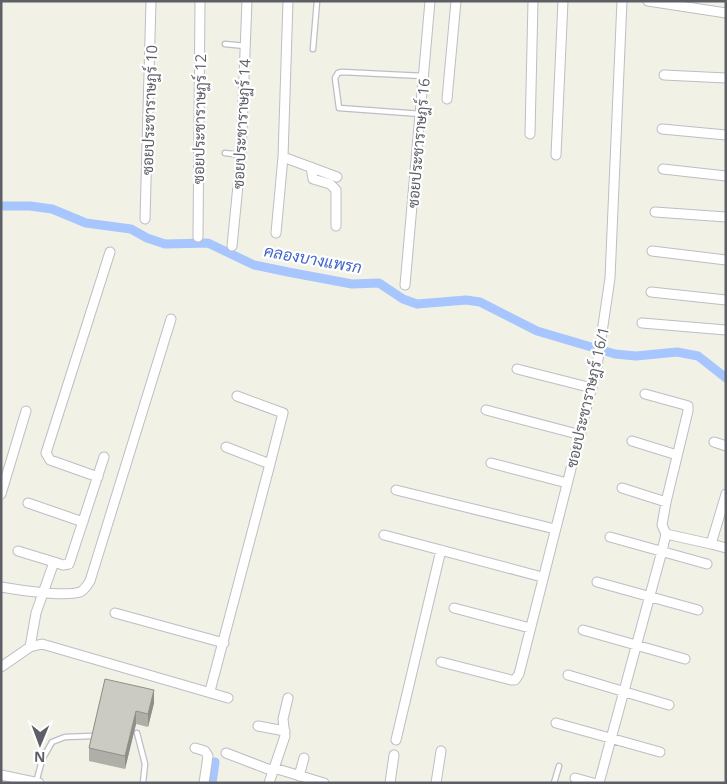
<svg xmlns="http://www.w3.org/2000/svg" width="727" height="784" viewBox="0 0 727 784" font-family="'Open Sans',Sarabun,sans-serif">
<style>
.lines{fill:none;stroke-linecap:round;stroke-linejoin:round}
.canal{stroke:#a7c5ff;stroke-width:9}
.lane-casing{stroke:#bdbec5;stroke-width:7}
.street-casing{stroke:#bdbec5;stroke-width:11}
.lane{stroke:#fff;stroke-width:4.5}
.street{stroke:#fff;stroke-width:9}
.wall{fill:#afafa8}
.shaded-wall{fill:#8f8e88}
.building{fill:#cccbc3;stroke:#8f8e88}
.labels{text-anchor:middle;dominant-baseline:central;stroke-width:4.5;stroke-linejoin:round;paint-order:stroke}
.street-label{font-size:15px;fill:#5d5f67;stroke:#fff}
.water-label{font-size:16px;font-style:italic;fill:#4065cd;stroke:#fff}
</style>
<rect width="100%" height="100%" fill="#f1f1e6"/>
<g class="lines">
<path class="canal" d="M1 206H30L52 209 86 223 131 229 147 238 165 244 208 243 254 265 288 272 352 284 379 283 403 299 417 304 466 300 480 302 537 331 615 354 636 356 677 352 698 356 726 378
M212 783 215 762"/>
<g class="lane-casing">
<path id="lane" d="M225 44 245 46
M313 49 317 1
M421 114 339 108 335 78 338 73 342 72 423 76
M225 153 241 155
M137 733 145 764 143 783
M36 783 42 760 52 742 65 737 92 736
M554 783 559 766"/>
</g>
<g class="street-casing">
<path id="street" d="M648 1 726 13
M664 75 726 78
M447 99 456 1
M662 129 726 135
M530 134 533 1
M556 155 563 1
M283 157 337 177
M311 167 313 179 330 184 336 190V226
M663 169 726 176
M655 212 726 217
M145 219 151 1
M276 233 283 157 288 1
M198 237 200 1
M232 246 241 155 247 1
M652 251 726 260
M405 285 430 1
M651 292 726 300
M642 323 726 330
M517 369 592 388
M237 396 283 413 270 464
M486 410 581 435
M632 441 677 455
M714 442 726 446
M491 463 567 483
M98 477 50 460 46 453 110 252
M622 488 666 502
M396 490 555 529
M1 494 26 411
M28 503 83 522
M666 534 711 544 726 494
M384 535 542 577
M610 537 707 564
M711 544 726 548
M18 551 54 562 36 613 30 647
M54 562 63 565 69 564 104 457
M597 582 698 610
M1 587C18 590 64 597 80 592 85 590 87 585 90 581L171 319
M454 608 530 628
M115 613 224 643
M583 630 685 659
M441 662 511 680H515L519 674 597 366 610 278 622 1
M1 667 30 647 42 644 228 698
M568 675 669 705
M210 691 270 464 226 447
M556 723 660 752
M258 726 285 731
M396 740 441 550
M195 748 205 751 208 756 204 783
M226 753 273 771
M274 768 324 783
M1 775 39 783
M299 776 304 758
M575 778 593 783
M269 783 285 736 283 719 288 698
M390 783 394 755
M436 783 441 751
M599 783 662 551 666 534 662 525 666 502 688 411V406L685 405 645 394"/>
</g>
<use href="#lane" class="lane"/>
<use href="#street" class="street"/>
</g>
<path class="wall" d="M105 679 154 703 148 727 136 724 125 769 89 761V748Z"/>
<path class="shaded-wall" d="M154 690V703L148 727V714Z
M136 711V724L125 769V756Z"/>
<path class="building" d="M105 679 154 690 148 714 136 711 125 756 89 748Z"/>
<g class="labels">
<g class="street-label">
<text transform="translate(149 110) rotate(-88)">ซอยประชาราษฏร์ 10</text>
<text transform="translate(199 119) rotate(-89)">ซอยประชาราษฏร์ 12</text>
<text transform="translate(241 124) rotate(-87)">ซอยประชาราษฏร์ 14</text>
<text transform="translate(418 143) rotate(-85)">ซอยประชาราษฎร์ 16</text>
<text transform="translate(587 397) rotate(-77)">ซอยประชาราษฎร์ 16/1</text>
</g>
<g class="water-label">
<text transform="translate(313 259) rotate(10)">คลองบางแพรก</text>
</g>
</g>
<rect width="727" height="784" fill="none" stroke="#5d5f67" stroke-width="5"/>
<g transform="translate(40 744) rotate(181)" stroke="#ffffff" stroke-width="4" paint-order="stroke">
<path d="M0-4L9 19L0 12L-9 19Z" fill="#5d5f67"/>
<text y="-8" font-size="14" font-weight="bold" text-anchor="middle" fill="#5d5f67">N</text>
</g>
</svg>
